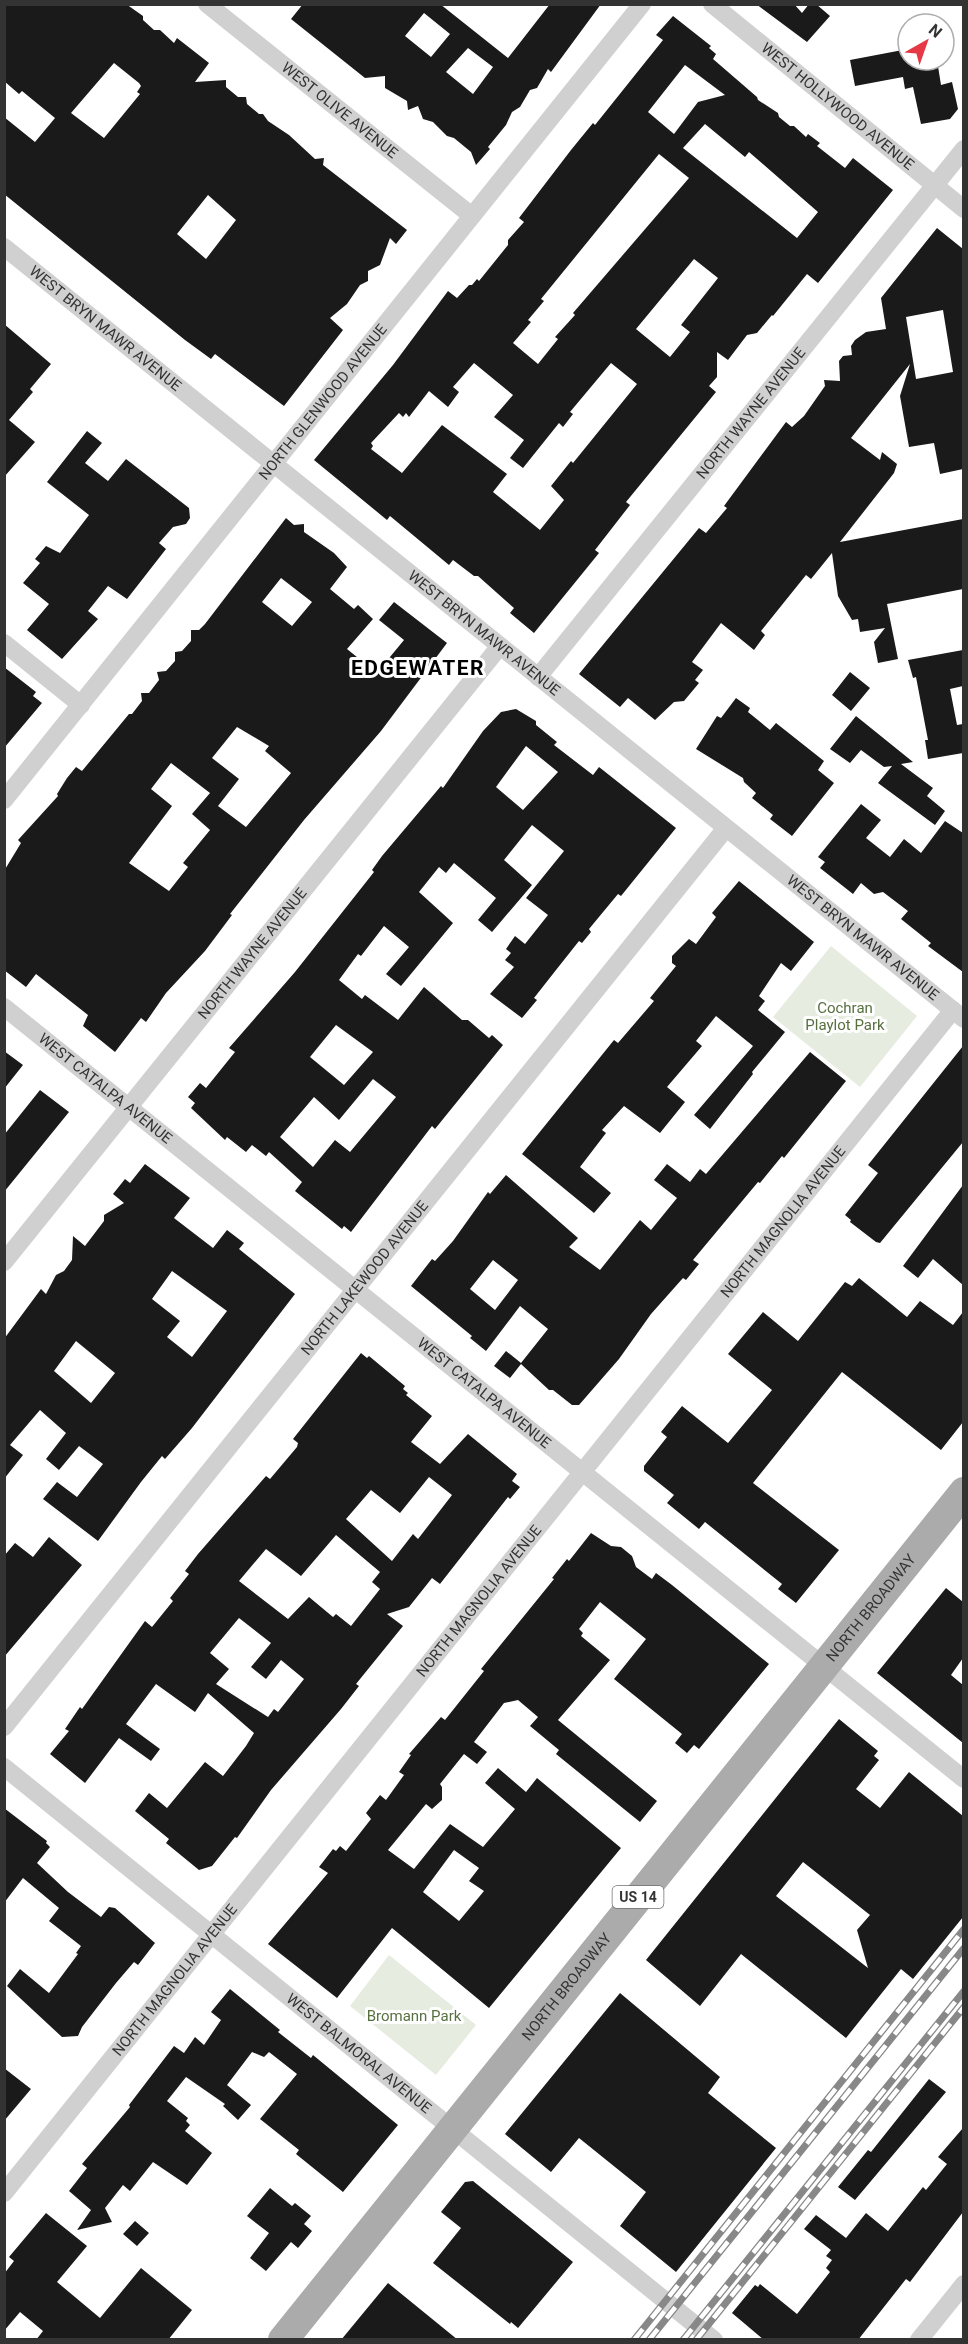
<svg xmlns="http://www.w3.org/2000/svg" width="968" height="2344" viewBox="0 0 968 2344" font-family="Roboto,sans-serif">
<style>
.green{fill:#e6ecdf}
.building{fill:#1a1a1a;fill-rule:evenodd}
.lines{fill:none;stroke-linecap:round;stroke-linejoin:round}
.minor{stroke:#d0d0d0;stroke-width:18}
.primary{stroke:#ababab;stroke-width:30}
.rail-casing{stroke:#888;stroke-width:7}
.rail{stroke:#fff;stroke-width:4.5;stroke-dasharray:14;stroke-linecap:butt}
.labels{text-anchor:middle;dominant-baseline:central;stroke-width:6;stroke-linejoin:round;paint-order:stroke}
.shield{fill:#fff;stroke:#707070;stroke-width:1.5}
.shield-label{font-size:14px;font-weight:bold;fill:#333}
.street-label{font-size:15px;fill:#333;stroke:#fff}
.park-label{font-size:15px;fill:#56703f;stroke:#fff}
.district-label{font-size:21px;font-weight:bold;letter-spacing:1.5px;fill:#000;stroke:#fff}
</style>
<rect width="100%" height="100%" fill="#fff"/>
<path class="green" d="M831 946 917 1016 860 1087 773 1017Z
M389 1955 476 2025 436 2075 350 2006Z"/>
<path class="building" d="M4 4H126L143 16V20L154 30H160L174 43 177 38 209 63 195 82 226 80V87L238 97H246L247 104 259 114H263L268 121 289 135 315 159 324 158 323 165 407 230 396 244 390 238 380 265 368 271V281L360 285 347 304 330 318 343 330 284 406 215 354 211 359 185 340 4 194V117L35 142 55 118 22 91 19 94 4 81ZM114 63 139 83 141 86 137 92 140 94 104 138 71 113ZM208 195 236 220 206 259 177 234Z
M303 4H440L508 58 550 4H601L551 72 548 69 537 88 530 90 520 107 512 112 506 125 488 147 490 149 476 165 471 152 454 138 447 136 433 122 423 119 418 106 408 110 407 101 385 88V76L365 78 291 19ZM424 13 450 34 431 57 405 36ZM468 48 493 67 473 94 446 72Z
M756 4H794L802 13 809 4H816L830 16 807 42Z
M673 16 711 46 709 48 716 54 713 59 757 97 758 100 778 113 779 117 790 126H794L806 137 808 134 820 143 817 146 845 168 853 158 893 190 818 283 807 274 773 316 772 315 757 333 747 335 728 360 717 352V377L709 386 716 392 626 502 630 505 595 550 599 553 534 633 510 613 514 608 478 576H474L453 560 449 565 390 516 387 520 314 460 393 365 448 291 457 298 469 285H472L477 279 479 281 508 245V240L524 222 519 218 571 150 593 123 595 125 663 40 656 35ZM685 65 725 95 698 102 674 134 648 112ZM705 124 745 157 749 152 818 212 797 238 683 148ZM659 154 689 178 573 313 575 315 555 337 558 339 538 364 513 343 531 322 528 320 544 301 541 299ZM694 259 718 278 681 325 690 332 670 357 636 329ZM474 363 513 395 494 417 524 440 510 458 523 468 559 423 563 427 573 414 570 412 611 363 637 384 573 463 571 461 551 486 564 500 540 530 493 492 507 474 442 425 402 473 371 449 373 446 371 443 399 413 403 417 406 413 409 417 429 391 448 407 459 392 453 387Z
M908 49V60H937L941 85 952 82 958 109 950 119 921 124 913 87 905 89 903 77 855 86 850 60Z
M937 228 963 249V469L940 474 934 443 909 447 900 396 910 364 851 438 880 460 882 452 897 464 894 473 840 542 963 519V589L887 604 898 659 878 663 874 642 885 628 860 632 858 619 852 620 838 596 832 553 811 579 806 575 761 631 765 635 754 650 721 623 692 662 703 670 695 680 699 683 684 701 674 702 655 720 628 698 620 707 579 674 699 528 706 533 727 508 724 506 786 422 792 427 804 416 825 386 824 380 840 381 839 361 843 356 852 355 851 346 855 340 866 332 886 329 881 298ZM943 310 953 372 916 379 906 317Z
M4 324 51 364 30 389 33 392 9 420 35 442 4 477Z
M87 431 102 443 85 463 108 481 126 459 189 508 190 518 186 524 173 527 159 543 166 549 127 599 108 586 88 611 98 619 62 659 27 630 49 604 23 583 40 563 35 559 46 546 60 553 89 515 47 482Z
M286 518 294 525 304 524V532L334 553 347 567 330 589 354 609 358 605 373 619 347 649 373 670 381 660 385 663 404 640 379 620 394 602 447 643 381 731 304 820 230 914 232 915 205 951 166 993 146 1022 141 1018 115 1052 83 1026 88 1015 36 974 26 987 4 970V871L21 843 18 840 58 796 57 794 67 778 76 767 82 771 129 714H132L142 701 141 693H149L159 680 157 672 166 671 175 661V652L182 651 191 641V630H199L205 624ZM281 578 312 602 292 626 262 602ZM237 727 269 746 265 751 291 773 246 827 218 806 239 779 212 758ZM171 763 210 793 192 814 210 830 183 863 188 867 169 891 129 863 172 806 151 789Z
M963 650V686L950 689 957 725 963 724V753L928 759 925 740H928L916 677 913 678 908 660Z
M4 667 36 692 33 696 42 703 4 748Z
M850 672 870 688 851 711 832 695Z
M736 698 750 708 748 712 770 730 776 723 824 761 818 770 834 783 792 836 770 819 773 815 752 798 756 793 744 782 743 778 696 749 717 716 721 718Z
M516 709 536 721V725L557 742 554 745 593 775 599 767 676 828 621 896 618 894 589 929 591 932 582 943 579 941 556 970 534 998 537 1000 522 1018 490 994 514 967 505 960 511 953 506 949 515 936 525 944 548 915 526 898 564 851 532 825 504 860 532 885 492 932 478 920 496 898 454 863 446 873 439 867 419 892 453 923 401 986 386 974 409 947 384 926 361 956 358 954 339 980 362 999 365 995 398 1020 424 987 462 1020H468L489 1038 492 1035 503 1045 435 1129 432 1126 351 1232 344 1226 342 1229 295 1191 302 1182 269 1152 266 1156 252 1145 246 1152 227 1137 225 1140 191 1108 195 1103 188 1097 200 1083 206 1088 235 1052 229 1048 295 972 374 872 372 870 382 856 441 786 443 788 483 731 501 712ZM526 746 558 772 523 810 496 787ZM336 1025 373 1052 344 1085 310 1057ZM373 1079 396 1097 350 1152 335 1140 313 1167 280 1137 314 1097 339 1120Z
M856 716 913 762 901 764 933 788 927 796 945 811 935 825 878 783 892 766 884 767 861 750 850 763 830 749Z
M861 804 881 820 866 838 890 857 904 839 921 853 945 821 963 833V972L928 946 931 943 901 919 908 911 883 892 874 894 861 883 853 894 820 868 825 862 818 857Z
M739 881 814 942 791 971 781 963 759 996 765 1001 758 1010 785 1032 752 1072 753 1074 710 1129 694 1115 753 1046 716 1016 696 1041 702 1046 667 1087 685 1102 660 1133 624 1106 602 1130 606 1133 580 1167 611 1193 594 1213 522 1154 614 1040 618 1043 654 1001 650 998 676 966 672 963V956L689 939 696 944 716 917 712 913Z
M963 1046V1142L880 1243 876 1242 850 1222 851 1220 845 1215 878 1173 868 1165Z
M4 1051 23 1065 4 1089Z
M810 1052 846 1081 784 1158 782 1156 760 1183 758 1182 693 1260 699 1264 686 1280 683 1278 651 1314 619 1359 579 1405H572L553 1390H549L521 1364 510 1378 494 1366 506 1351 521 1363 548 1329 520 1306 486 1351 470 1338 472 1336 411 1286 432 1259 435 1261 453 1241 488 1192 490 1194 506 1175 578 1238 569 1247 600 1270 640 1220 651 1230 677 1198 654 1180 667 1164 690 1182 700 1169 706 1174ZM493 1260 518 1280 495 1310 470 1289Z
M40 1090 69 1112 4 1192V1135Z
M145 1164 190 1198 174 1218 213 1248 227 1230 244 1243 239 1249 295 1294 192 1428 165 1459 162 1456 141 1482 98 1541 43 1499 57 1482 77 1497 103 1464 79 1446 59 1470 46 1459 66 1433 40 1410 10 1445 23 1455 4 1479V1339L41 1289 46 1294 56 1275 64 1271 72 1260 73 1236 85 1246 104 1221V1215L124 1203 113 1194 125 1179 130 1183ZM172 1271 227 1311 192 1357 167 1337 180 1321 152 1299ZM76 1341 115 1373 91 1403 54 1371Z
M963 1185V1285L933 1259 918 1278 903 1266Z
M859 1278 907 1317 920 1301 953 1325 963 1312V1422L941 1450 842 1372 753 1483 839 1550 796 1603 778 1589 782 1584 705 1522 699 1529 667 1503 674 1495 644 1471V1466L667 1437 661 1432 682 1406 728 1443 772 1390 728 1354 763 1312 798 1341 845 1282 852 1286Z
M361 1353 367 1358 369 1356 405 1386 403 1389 408 1393 406 1395 432 1416 411 1442 440 1464 468 1434 517 1474 512 1481 520 1487 510 1499 508 1497 440 1584 432 1578 409 1607 387 1614 403 1626 356 1684 359 1686 341 1709 271 1790 237 1838 235 1837 212 1866 199 1870 166 1843 169 1839 135 1811 149 1793 167 1808 205 1762 223 1776 246 1746 254 1733 208 1693 195 1712 156 1684 126 1724 160 1749 151 1761 119 1738 85 1783 50 1754 69 1731 65 1729 80 1707 82 1709 145 1621 152 1627 173 1601 170 1598 189 1574 185 1571 198 1554 266 1476 270 1479 297 1447 298 1443 293 1439ZM429 1477 452 1495 418 1539 413 1534 392 1561 346 1519 371 1490 400 1513ZM336 1535 380 1572 372 1582 380 1589 351 1626 336 1614 333 1617 309 1597 288 1619 239 1581 266 1549 301 1576ZM239 1618 271 1643 251 1667 266 1679 281 1660 304 1679 278 1712 274 1709 268 1717 216 1684 229 1669 210 1653Z
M591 1533 611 1546 621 1547 632 1556 636 1567 652 1579 656 1573 672 1585 769 1664 699 1749 694 1745 687 1753 675 1743 682 1734 614 1679 646 1639 600 1602 579 1629 583 1633 581 1636 610 1660 558 1720 657 1801 640 1822 556 1754 559 1750 530 1726 538 1717 518 1700 504 1703 474 1742 487 1752 477 1764 464 1754 440 1784 442 1787V1800L432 1809 426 1804 388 1850 414 1869 450 1824 483 1847 515 1809 485 1783 498 1768 526 1792 537 1778 621 1848 489 2008 392 1928 337 1998 268 1944 328 1873 319 1867 333 1849 336 1851 340 1846 346 1851 371 1819 366 1813 380 1795 386 1800 404 1775 399 1772 411 1755 409 1754 441 1717 445 1720 484 1671 481 1669 554 1579 552 1578 567 1559 569 1561ZM454 1850 479 1868 469 1881 484 1891 459 1921 423 1892Z
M49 1537 82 1565 4 1657V1556L15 1543 33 1557Z
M946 1588 963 1602V1658L951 1675 963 1685V1743L877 1673Z
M839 1719 878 1751 874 1756 879 1760 856 1789 880 1808 909 1772 963 1816V1917L913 1979 901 1969 846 2038 741 1954 700 2006 646 1960ZM803 1862 870 1915 857 1930 868 1968 776 1896Z
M4 1808 47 1841 46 1843 50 1847 37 1863 68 1892 101 1917 109 1907 115 1908 155 1943 138 1965 134 1962 116 1983 82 2027 78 2036 62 2037 7 1986 20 1969 49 1993 78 1954 76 1953 81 1946 49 1921 59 1908 23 1878 4 1903Z
M230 1989 280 2030 278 2032 311 2058 313 2055 398 2125 343 2192 296 2154 299 2150 260 2119 297 2074 269 2052 264 2057 252 2052 227 2085 251 2105 238 2120 223 2106 225 2104 186 2077 167 2101 188 2118 186 2121 190 2125 185 2131 212 2153 187 2185 153 2162 130 2191 123 2185 105 2208 112 2222 77 2230 91 2210 69 2191 87 2168 82 2164 130 2107 129 2105 174 2046 184 2053 195 2037 204 2045 221 2020 211 2012Z
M620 1993 720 2077 708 2093 776 2148 676 2272 620 2226 646 2192 579 2138 551 2172 505 2134Z
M4 2068 31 2089 4 2121Z
M929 2079 946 2092 855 2200 838 2187 868 2150 871 2152Z
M963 2128V2212L910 2282 906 2279 858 2340H764L732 2313 755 2285 758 2287 760 2284 797 2314 830 2272 826 2268 832 2260 826 2256 831 2250 804 2229 816 2215 846 2238 866 2213 888 2231 923 2187 926 2190 947 2164 938 2157Z
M473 2181 573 2262 518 2328 511 2322 510 2324 433 2263 461 2228 441 2212 465 2182Z
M270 2188 292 2206 295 2203 311 2216 304 2224 312 2231 298 2248 291 2242 266 2271 250 2258 269 2233 247 2216Z
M46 2213 87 2246 57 2282 100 2318 141 2268 192 2310 168 2340H36L43 2331 20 2312 4 2331V2274L14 2261 9 2257Z
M135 2221 149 2233 137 2246 123 2234Z
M388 2283 458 2340H341Z"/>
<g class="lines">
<g class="minor">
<path id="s1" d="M207 4 472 216"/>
<path id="s2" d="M712 4 964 209"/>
<path id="s3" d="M4 247 964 1019"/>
<path d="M4 643 81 705"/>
<path id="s4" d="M538 677 964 149"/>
<path id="s5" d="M4 800 642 4"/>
<path id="s6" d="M4 1007 964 1779"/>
<path id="s7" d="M4 1262 500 646"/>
<path id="s8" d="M4 1727 726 828"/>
<path id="s9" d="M4 1767 714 2340"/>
<path id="s10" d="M4 2193 953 1010"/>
<path d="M919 2340 964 2284"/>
</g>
<path class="primary" id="s11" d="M283 2340 964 1492"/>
<g class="rail-casing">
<path id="rail" d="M634 2340 964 1929
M649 2340 964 1948
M683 2340 964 1991
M696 2340 964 2007"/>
</g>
<use href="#rail" class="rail"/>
</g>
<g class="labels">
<rect class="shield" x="612.5" y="1886" width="51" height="22" rx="4.5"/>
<g class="shield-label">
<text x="638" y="1897">US 14</text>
</g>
<g class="street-label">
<text stroke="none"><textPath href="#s2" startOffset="162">WEST HOLLYWOOD AVENUE</textPath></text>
<text stroke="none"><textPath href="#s1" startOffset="170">WEST OLIVE AVENUE</textPath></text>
<text stroke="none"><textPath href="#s3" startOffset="130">WEST BRYN MAWR AVENUE</textPath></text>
<text stroke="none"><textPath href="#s5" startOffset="510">NORTH GLENWOOD AVENUE</textPath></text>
<text stroke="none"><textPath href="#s4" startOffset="339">NORTH WAYNE AVENUE</textPath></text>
<text stroke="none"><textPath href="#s3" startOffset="616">WEST BRYN MAWR AVENUE</textPath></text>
<text stroke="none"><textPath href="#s3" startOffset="1102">WEST BRYN MAWR AVENUE</textPath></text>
<text stroke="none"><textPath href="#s7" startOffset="396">NORTH WAYNE AVENUE</textPath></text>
<text stroke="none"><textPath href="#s6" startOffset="130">WEST CATALPA AVENUE</textPath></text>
<text stroke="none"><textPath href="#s10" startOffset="1245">NORTH MAGNOLIA AVENUE</textPath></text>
<text stroke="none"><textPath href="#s8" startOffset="576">NORTH LAKEWOOD AVENUE</textPath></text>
<text stroke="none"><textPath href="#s6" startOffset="616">WEST CATALPA AVENUE</textPath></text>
<text stroke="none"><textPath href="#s10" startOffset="759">NORTH MAGNOLIA AVENUE</textPath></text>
<text stroke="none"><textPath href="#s11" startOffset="939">NORTH BROADWAY</textPath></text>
<text stroke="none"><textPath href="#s10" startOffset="273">NORTH MAGNOLIA AVENUE</textPath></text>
<text stroke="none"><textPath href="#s11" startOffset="453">NORTH BROADWAY</textPath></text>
<text stroke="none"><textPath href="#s9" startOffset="456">WEST BALMORAL AVENUE</textPath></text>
</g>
<g class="park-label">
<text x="845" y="1008">Cochran<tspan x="845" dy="17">Playlot Park</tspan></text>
<text x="414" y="2016">Bromann Park</text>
</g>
<g class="district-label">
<text x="418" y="668">EDGEWATER</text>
</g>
</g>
<rect width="968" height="2344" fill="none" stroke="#333333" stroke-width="12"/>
<g transform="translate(926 42) rotate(40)"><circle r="28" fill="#ffffff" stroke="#adadad" stroke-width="1.5"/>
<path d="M0-4.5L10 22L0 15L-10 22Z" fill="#e63946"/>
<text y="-9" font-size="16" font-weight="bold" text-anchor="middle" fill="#333333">N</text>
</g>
</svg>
